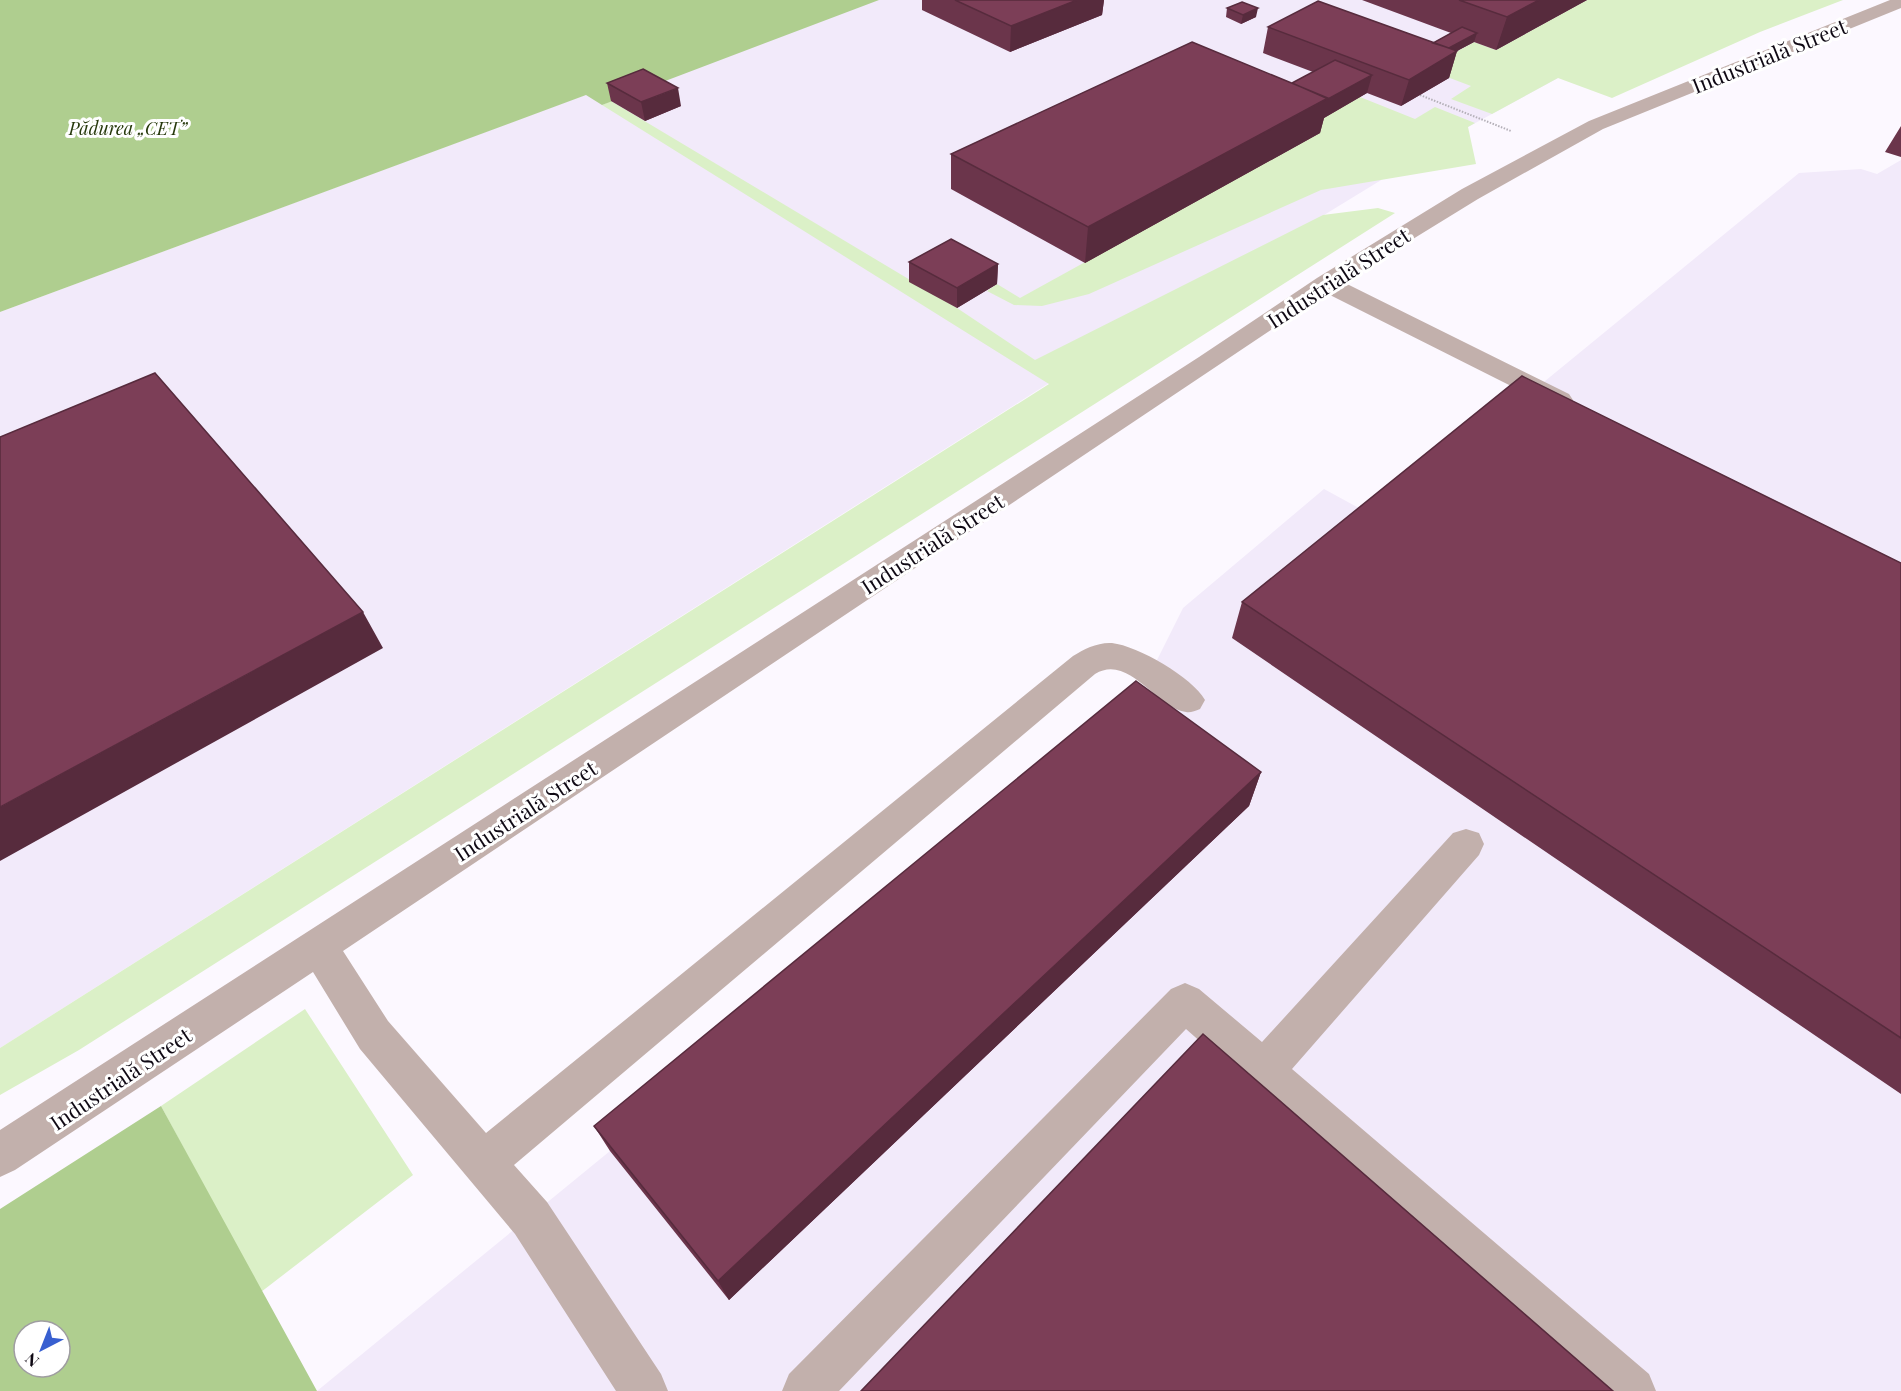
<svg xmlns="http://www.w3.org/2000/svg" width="1901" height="1391" viewBox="0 0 1901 1391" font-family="'Playfair Display',serif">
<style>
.built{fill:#f2eafa}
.green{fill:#dbf0c7}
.forest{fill:#afce8f;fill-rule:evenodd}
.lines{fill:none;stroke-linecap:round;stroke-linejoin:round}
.path{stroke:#b4b0b8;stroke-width:2;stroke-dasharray:1.5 1.5;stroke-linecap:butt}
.minor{fill:#c2b0ac;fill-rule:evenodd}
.wall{fill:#6b354b}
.shaded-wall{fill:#572b3d}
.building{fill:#7c3e57;stroke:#572b3d;stroke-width:1.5}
.labels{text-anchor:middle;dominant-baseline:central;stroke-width:6;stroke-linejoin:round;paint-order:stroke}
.far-park-label{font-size:18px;font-style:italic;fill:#26390b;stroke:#fff}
.street-label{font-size:21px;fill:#0f0914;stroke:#fff}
</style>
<rect width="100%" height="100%" fill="#fcf8ff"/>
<path class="built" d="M824 0H1780L1558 78 1468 127 1049 383 0 1048V312L585 95Z
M1901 160V1391H317L610 1151 1129 716 1183 608 1324 489 1368 513 1506 413 1799 173 1861 169 1877 174Z"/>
<path class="green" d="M1587 0H1843L1760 32 1612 98 1558 78 1492 114 1451 99 1471 86 1426 69 1474 42 1496 50Z
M1360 97 1415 119 1435 107 1475 123 1468 127 1476 164 1321 190 1089 294 1042 306 1014 305 987 291 997 284 1020 298 1319 133 1307 127Z
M611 101 957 308 1035 360 1323 215 1378 208 1395 213 79 1050 0 1095V1048L1049 384 602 105Z
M305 1009 413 1175 261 1292 161 1106Z"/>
<path class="forest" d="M0 0H879L602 105 586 95 0 312Z
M161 1106 317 1391H0V1209ZM24 1331H60V1367H24Z"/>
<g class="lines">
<path class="path" d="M1420 95 1511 131"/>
<path class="minor" d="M1890 0H1901V8L1603 129 1478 199 1343 282 1569 394 1573 400 1569 406 1560 408 1551 406 1326 293 343 951 388 1021 486 1133 1073 656C1084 649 1098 642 1112 643 1138 646 1192 677 1205 700L1200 709C1195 711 1190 713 1186 712 1156 708 1129 653 1095 674L514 1165 547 1202 661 1374 668 1391H616L515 1234 360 1049 313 972 15 1170 0 1177V1130L1199 357 1317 278 1462 189 1589 121Z
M1466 829 1479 833 1484 844 1479 855 1292 1069 1649 1374 1656 1391H1596L1186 1029 839 1391H782L789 1374 1171 989 1185 983 1199 989 1262 1042 1453 833Z"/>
</g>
<path class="wall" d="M922 0H1104L1102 15 1010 52 922 10Z
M1362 0H1587L1496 50 1474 42 1457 51 1449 78 1401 106 1367 93 1324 118 1320 133 1085 263 951 189V154L1292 83 1313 72 1263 53 1268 27 1433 43 1451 33Z
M1227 8 1256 17 1241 24 1226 17Z
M607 83 681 106 645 121 611 101Z
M1901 126V157L1885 152Z
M909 262 998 264 997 284 957 308 909 282Z
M1901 563V1094L1232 638 1242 602Z
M1261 772 1249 806 729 1300 610 1151 594 1126Z"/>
<path class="shaded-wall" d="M1077 0H1104L1102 15 1010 52 1011 26Z
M1539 0H1587L1496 50 1507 17Z
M1258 8 1256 17 1241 24 1243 15Z
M1477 33 1474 42 1457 51 1449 78 1401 106 1409 80 1428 60Z
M1372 75 1367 93 1324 118 1320 133 1085 263 1088 227Z
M678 88 681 106 645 121 641 102Z
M998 264 997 284 957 308V288Z
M363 612 383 648 0 861V807Z
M1261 772 1249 806 729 1300 718 1281Z"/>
<path class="building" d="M955 0H1077L1011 26Z
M1459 0H1539L1507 17Z
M1318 1 1457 51 1409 80 1268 27Z
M1242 2 1258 8 1243 15 1227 8Z
M1462 27 1477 33 1449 48 1433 43Z
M1192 42 1328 98 1088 227 951 154Z
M1335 60 1372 75 1328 99 1292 83Z
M643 69 678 88 641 102 607 83Z
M951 239 998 264 957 288 909 262Z
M155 373 363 612 0 807V437Z
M1522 376 1901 563V1038L1242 602Z
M1136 681 1261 772 718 1281 594 1126Z
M1203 1034 1613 1391H861Z"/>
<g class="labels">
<g class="far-park-label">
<text x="128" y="128">Pădurea „CET”</text>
</g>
<g class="street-label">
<text transform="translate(1769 55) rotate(-22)">Industrială Street</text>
<text transform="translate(1338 277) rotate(-33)">Industrială Street</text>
<text transform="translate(932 543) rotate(-33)">Industrială Street</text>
<text transform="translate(525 810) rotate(-33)">Industrială Street</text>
<text transform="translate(120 1078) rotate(-34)">Industrială Street</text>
</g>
</g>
<g transform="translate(42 1349) rotate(222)"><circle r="28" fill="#ffffff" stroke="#9f9da1" stroke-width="1.5"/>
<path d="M0-4.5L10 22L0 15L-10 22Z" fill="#385fd0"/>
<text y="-9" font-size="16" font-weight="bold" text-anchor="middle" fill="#0f0914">N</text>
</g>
</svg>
